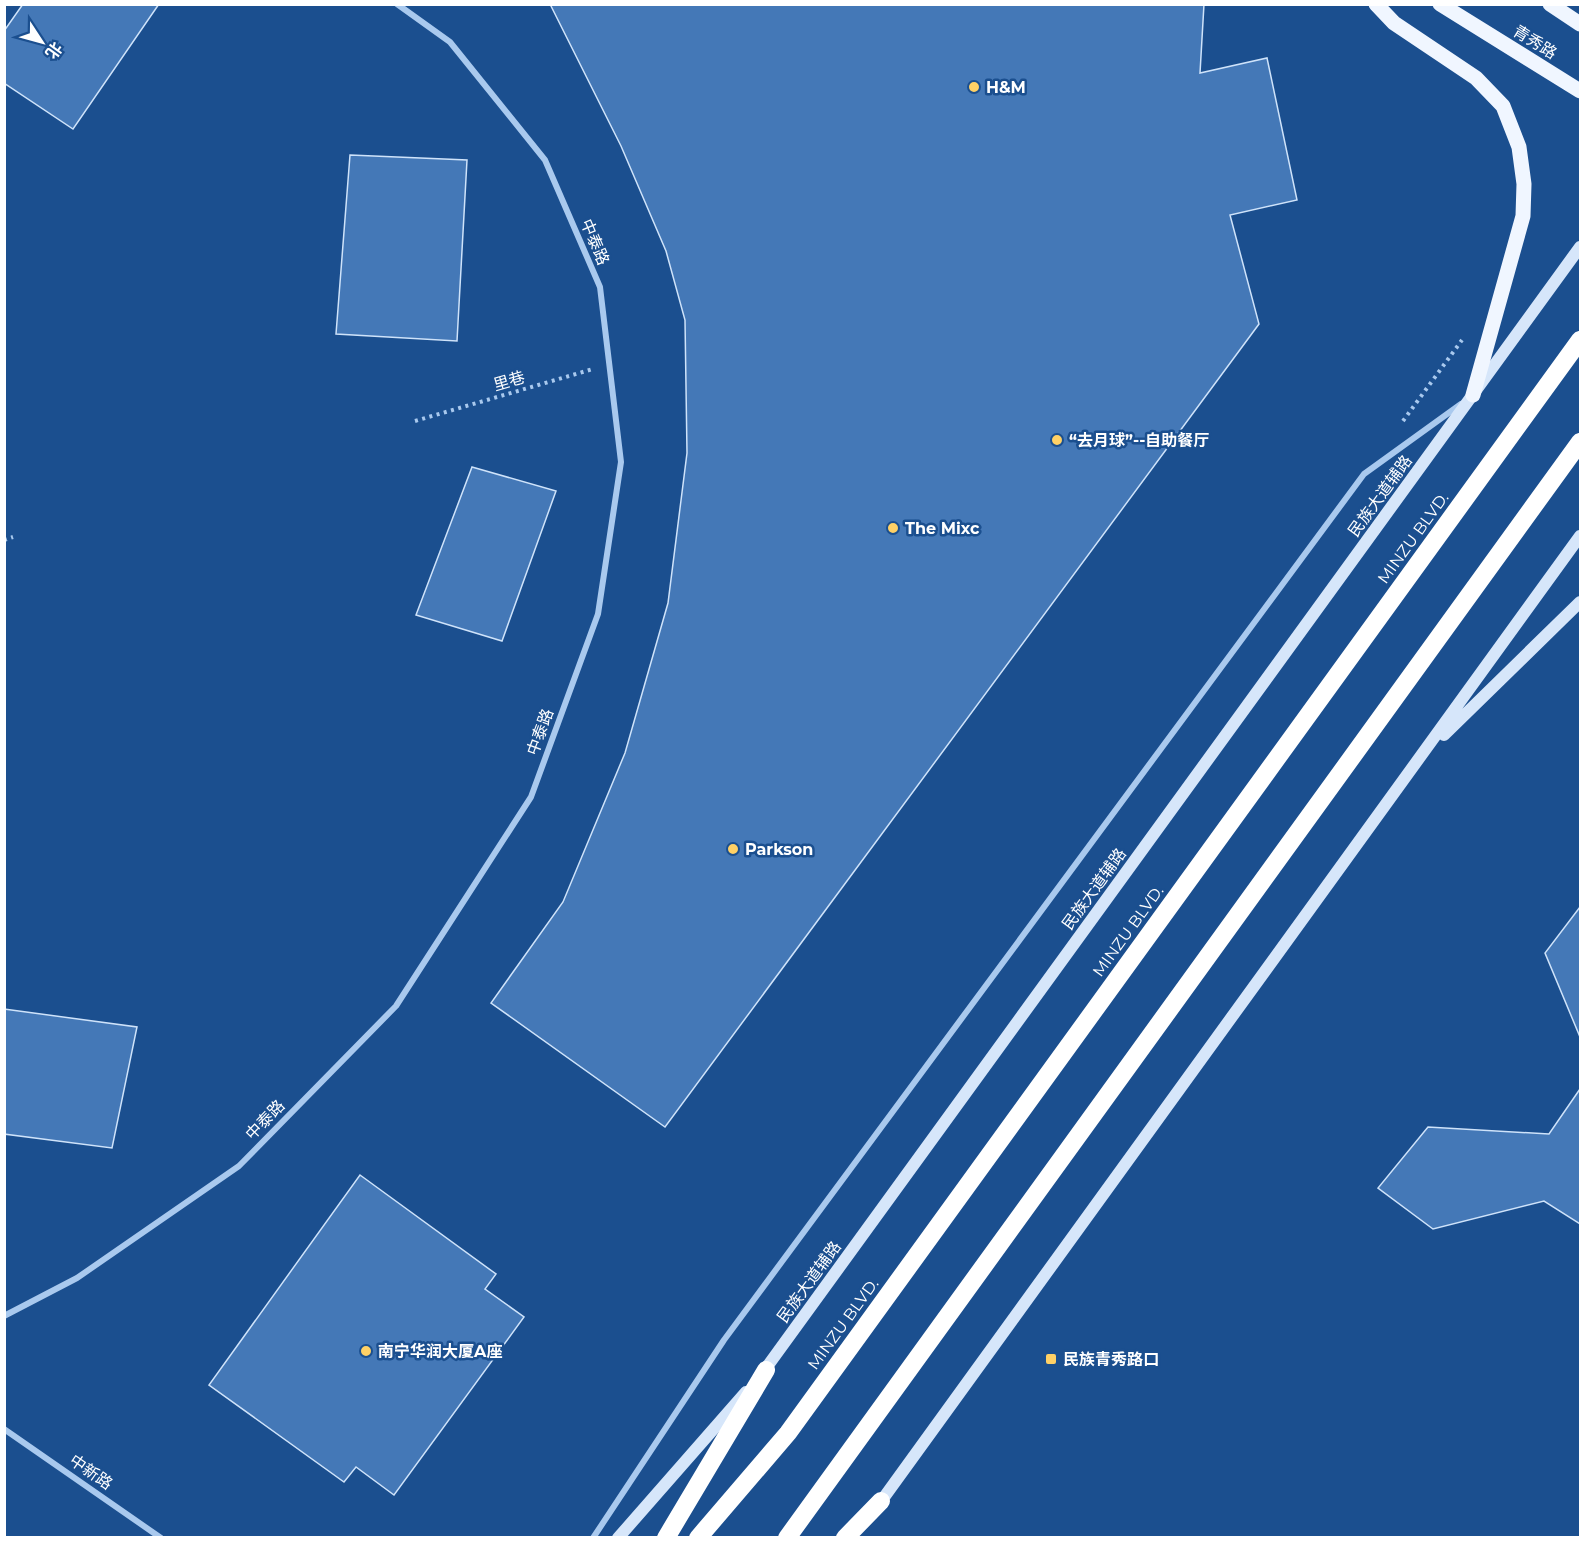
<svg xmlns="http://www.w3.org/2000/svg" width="1585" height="1542" viewBox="0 0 1585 1542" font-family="Montserrat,'Noto Sans SC',sans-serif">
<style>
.building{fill:#4478b7;stroke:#cfe3fa;stroke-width:1.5}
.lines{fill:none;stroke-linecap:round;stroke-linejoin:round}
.path{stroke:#a9c9ee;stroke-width:4;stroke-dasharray:3 4.5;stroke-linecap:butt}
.street{stroke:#a9c9ee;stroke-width:6}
.secondary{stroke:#d6e6fa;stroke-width:12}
.primary{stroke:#f0f6ff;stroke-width:15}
.highway{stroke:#fff;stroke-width:18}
.poi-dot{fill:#ffd166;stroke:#1b4f8f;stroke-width:2}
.labels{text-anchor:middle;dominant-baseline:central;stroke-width:5;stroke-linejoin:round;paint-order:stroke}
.street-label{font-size:16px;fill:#fff;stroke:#1b4f8f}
.poi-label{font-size:16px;font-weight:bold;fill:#fff;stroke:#1b4f8f;text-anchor:start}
</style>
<rect width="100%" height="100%" fill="#1b4f8f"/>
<path class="building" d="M23 4H159L73 129 4 83V31Z
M550 4H1204L1200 73 1267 58 1297 200 1230 215 1259 324 665 1127 491 1003 563 902 625 753 668 603 687 453 685 320 666 251 621 146Z
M350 155 467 160 457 341 336 334Z
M472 467 556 491 502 641 416 615Z
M1580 907V1037L1545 953Z
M4 1009 137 1027 112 1148 4 1134Z
M1580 1089V1224L1544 1201 1433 1229 1378 1188 1428 1127 1549 1134Z
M360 1175 496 1274 485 1289 524 1317 394 1495 356 1467 344 1482 209 1385Z"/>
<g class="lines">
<path class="path" d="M415 421 593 369
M1403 421 1462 340
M4 540 13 537"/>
<path class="street" d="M4 1316 77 1278 239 1166 396 1006 531 797 598 614 621 462 600 287 545 160 450 42 397 4
M4 1429 161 1538
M593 1538 724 1340 1364 474 1461 404"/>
<path class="secondary" d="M1444 735 1580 602
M761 1375 1580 247
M877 1507 1580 536
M618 1538 746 1392"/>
<path class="primary" d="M1376 4 1394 23 1476 78 1503 106 1519 147 1524 184 1523 216 1473 395
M1440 4 1580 91
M1550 4 1580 24"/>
<path class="highway" d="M666 1538 766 1370
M698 1538 788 1433 1580 340
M787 1538 1580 442
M845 1538 881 1501"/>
</g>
<g class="poi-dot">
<circle cx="974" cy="87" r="6"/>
<circle cx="1057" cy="440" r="6"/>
<circle cx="893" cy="528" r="6"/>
<circle cx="733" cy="849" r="6"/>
<circle cx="366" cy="1351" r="6"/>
<rect x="1045" y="1353" width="12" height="12" rx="3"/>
</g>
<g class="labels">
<g class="street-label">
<text transform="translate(1535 42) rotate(32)">青秀路</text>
<text transform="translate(595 242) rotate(67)">中泰路</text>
<text transform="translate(509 381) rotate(-16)">里巷</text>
<text transform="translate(1380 496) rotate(-54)">民族大道辅路</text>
<text transform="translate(1413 538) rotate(-54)">MINZU BLVD.</text>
<text transform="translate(540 732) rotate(-70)">中泰路</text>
<text transform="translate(1094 889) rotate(-54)">民族大道辅路</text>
<text transform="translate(1128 931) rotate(-54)">MINZU BLVD.</text>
<text transform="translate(265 1120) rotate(-46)">中泰路</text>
<text transform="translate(809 1282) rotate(-54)">民族大道辅路</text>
<text transform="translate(843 1324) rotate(-54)">MINZU BLVD.</text>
<text transform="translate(91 1472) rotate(35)">中新路</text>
</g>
<g class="poi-label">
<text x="986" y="87">H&amp;M</text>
<text x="1069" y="440">“去月球”--自助餐厅</text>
<text x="905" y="528">The Mixc</text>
<text x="745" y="849">Parkson</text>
<text x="378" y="1351">南宁华润大厦A座</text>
<text x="1063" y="1359">民族青秀路口</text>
</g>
</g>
<rect width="1585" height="1542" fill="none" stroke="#ffffff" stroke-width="12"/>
<g transform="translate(42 42) rotate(126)" stroke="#1b4f8f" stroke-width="4.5" paint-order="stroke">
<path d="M0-4.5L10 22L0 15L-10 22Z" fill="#ffffff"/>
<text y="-9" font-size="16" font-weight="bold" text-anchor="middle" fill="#ffffff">北</text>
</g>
</svg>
